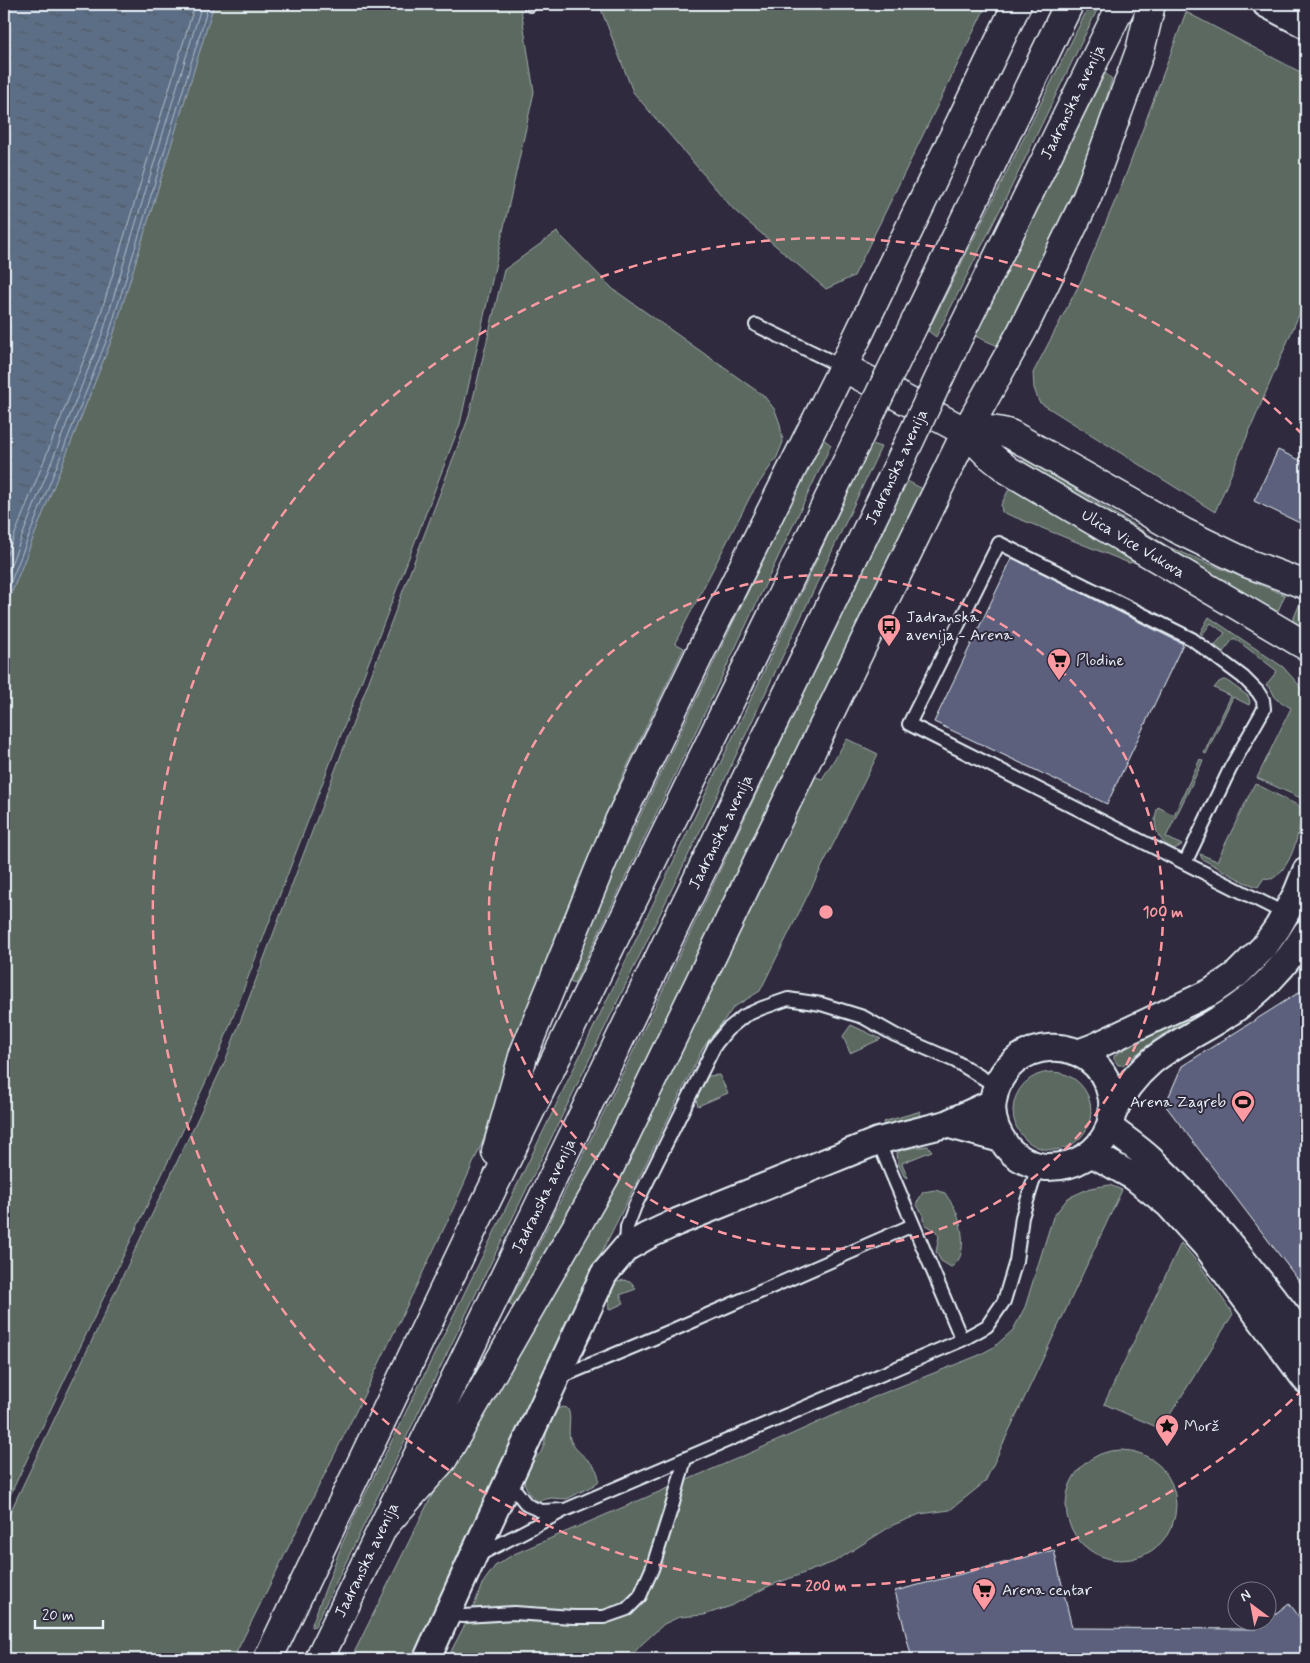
<svg xmlns="http://www.w3.org/2000/svg" width="1310" height="1663" viewBox="0 0 1310 1663" font-family="Mynerve,sans-serif">
<style>
.green{fill:#5b6960;stroke:#a2adac}
.water{fill:url(#water-ripples);stroke:#94a2b3}
.lines{fill:none;stroke-linecap:round;stroke-linejoin:round}
.shore{stroke:#b0bdca;stroke-width:1}
.building{fill:#5c617d;stroke:#e8f1f8}
.lane-casing{stroke:#e8f1f8;stroke-width:16}
.street-casing{stroke:#e8f1f8;stroke-width:30}
.secondary-casing{stroke:#e8f1f8;stroke-width:31}
.lane{stroke:#2f2a3d;stroke-width:12}
.street{stroke:#2f2a3d;stroke-width:26}
.secondary{stroke:#2f2a3d;stroke-width:28}
.secondary-bridge-casing{stroke:#e8f1f8;stroke-width:31;stroke-linecap:butt}
.secondary-bridge{stroke:#2f2a3d;stroke-width:28}
.ring{fill:none;stroke:#ff9aa2;stroke-width:2.5;stroke-dasharray:9 6}
.labels{text-anchor:middle;dominant-baseline:central;stroke-width:4;stroke-linejoin:round;paint-order:stroke}
.street-label{font-size:16px;fill:#e8f1f8;stroke:#2f2a3d}
.poi-label{font-size:16px;fill:#e8f1f8;stroke:#2f2a3d;text-anchor:start}
.centre{fill:#ff9aa2;stroke:#2f2a3d;stroke-width:2.5}
.ring-label{font-size:15px;text-anchor:middle;font-weight:bold;fill:#ff9aa2;stroke:#2f2a3d;stroke-width:4;stroke-linejoin:round;paint-order:stroke}
</style>
<defs>
<pattern id="water-ripples" width="26" height="14" patternUnits="userSpaceOnUse" patternTransform="scale(1.25)"><rect width="26" height="14" fill="#5c6e85"/><path d="M2 4q2-2 4 0t4 0M15 11q2-2 4 0t4 0" fill="none" stroke="#505965"/></pattern>
</defs>
<rect width="100%" height="100%" fill="#2f2a3d"/>
<filter id="ink" filterUnits="userSpaceOnUse"><feTurbulence type="fractalNoise" baseFrequency=".02" numOctaves="2"/><feDisplacementMap in="SourceGraphic" scale="10" xChannelSelector="R" yChannelSelector="G"/><feConvolveMatrix kernelMatrix="1 2 1 2 8 2 1 2 1" color-interpolation-filters="sRGB"/></filter>
<g filter="url(#ink)">
<path class="green" d="M214 4H521V9L534 92 460 424 218 1056 4 1508V612L113 336Z
M599 4H987L854 276 826 289 734 210 633 92Z
M1090 4H1100L1005 200 936 337 928 331Z
M1186 12 1306 75V298L1215 512 1039 402 1034 388 1033 373 1083 277 1125 177Z
M1105 73 1112 79 1089 156 1060 220 998 346 975 336Z
M557 232 613 289 764 396 775 410 780 424 783 442 777 457 751 495 675 643 684 648 623 775 559 927 482 1143 449 1218 365 1393 233 1659H4V1525L226 1059 468 419 504 270Z
M822 438 831 445 708 706 574 984 564 979 615 868Z
M871 444 881 447 716 798 315 1626 311 1627 342 1544 355 1515C531 1160 703 803 871 444Z
M1025 458 1169 547 1285 595 1277 613 1022 464Z
M905 480 927 491 829 686 579 1198 515 1308 509 1304C646 1031 774 755 905 480Z
M1011 485 1134 562 1129 563 1002 512 1001 505Z
M1301 601 1306 604V629L1292 622Z
M1209 617 1283 667 1299 685 1306 702V792L1305 800 1257 778 1291 708 1276 699 1271 689 1266 685 1277 671 1234 638 1223 652 1215 645 1225 633 1211 623 1202 635 1200 633Z
M1223 680H1226L1248 696 1250 702 1249 705 1233 697 1206 754 1204 753 1231 696 1214 688 1219 682Z
M847 739 878 754 760 991 734 1007 703 1048 593 1270 413 1659H351L425 1509 448 1465 560 1285 620 1175 813 776 822 779Z
M1200 759 1203 761 1166 837 1182 845 1174 849C1157 842 1151 824 1158 807L1174 815Z
M1256 784 1303 808C1298 832 1295 864 1272 879L1264 878 1258 887 1244 882 1202 859 1200 854 1217 861 1254 785Z
M1306 900V912L1295 932 1250 984 1212 1009 1179 1025 1157 1038 1123 1065H1118L1114 1059V1056L1146 1035Z
M851 1025 881 1039 850 1053 843 1036Z
M1013 1111a39 39 0 1 1 78 0a39 39 0 1 1-78 0Z
M719 1075 728 1093 698 1106 696 1100 708 1076Z
M921 1111 918 1118 886 1130 883 1122Z
M928 1146 932 1151 902 1163 908 1178 904 1176 898 1163 897 1153 903 1149Z
M1110 1185 1122 1190 985 1482 950 1510 920 1514 893 1525 834 1562 769 1586 731 1606 704 1615 679 1617 664 1624 642 1644 628 1659H447L473 1609 482 1584 495 1566 514 1554 750 1453 881 1394 977 1356 994 1347 1013 1330 1025 1307 1053 1217 1068 1198 1090 1188Z
M935 1190 945 1193C949 1200 956 1208 958 1217 963 1231 967 1259 951 1267L941 1261 936 1252 939 1236 935 1230 926 1225 923 1220V1214L916 1204 923 1192Z
M1181 1243 1199 1264 1233 1314 1161 1429 1104 1404Z
M624 1280 632 1283 636 1289 620 1295 624 1303 609 1310 608 1295 614 1283Z
M562 1407 567 1408C573 1416 567 1429 570 1439 576 1456 599 1461 599 1481L594 1485 567 1499 551 1498 537 1501C525 1492 517 1473 531 1461 535 1458 540 1455 542 1450 549 1435 544 1414 562 1407Z
M1066 1505a55 55 0 1 1 110 0a55 55 0 1 1-110 0Z"/>
<path class="water" d="M4 4H214L113 336 4 612Z"/>
<g class="lines">
<path class="shore" d="M4 562 96 329 195 4
M4 582 103 332 202 4
M4 599 109 334 209 4"/>
</g>
<path class="building" d="M1278 450 1306 463V526L1254 501Z
M1012 558 1183 644 1107 804 934 722Z
M1306 988V1290L1165 1105 1182 1066Z
M1054 1550 1072 1628 1256 1629 1289 1603 1306 1626V1659H912L895 1591Z"/>
<g class="lines">
<g class="lane-casing">
<path id="lane" d="M530 5V4
M756 325 843 367
M1185 863 1230 769 1264 709 1263 700 1258 692 1243 677 1192 639 999 543 909 724 1286 914
M878 1141 962 1340
M626 1248 627 1227 635 1206 715 1045 727 1030 744 1016 762 1008 788 999 821 1004 863 1017 895 1035 955 1061 996 1086
M558 1378 666 1333 913 1225
M508 1481 527 1505 541 1511 563 1510
M477 1556 565 1510 962 1340 987 1326 1004 1301 1016 1261 1022 1217 1038 1166
M447 1615 464 1616 514 1613 573 1617H604L627 1609 640 1596 652 1569 673 1503 685 1459"/>
</g>
<g class="street-casing">
<path id="street" d="M1266 4 1306 25
M1078 1053 1094 1047 1211 992 1237 974 1264 947 1278 927 1297 893 1306 871
M992 1103 946 1124 1001 1139
M1112 1114C1112 1108 1113 1101 1111 1095 1097 1029 1003 1033 993 1101 990 1118 997 1134 1007 1147 1016 1158 1032 1166 1046 1167 1074 1168 1099 1154 1109 1128 1111 1123 1111 1118 1113 1113 1121 1094 1135 1076 1151 1062 1171 1045 1196 1034 1218 1020 1255 998 1284 969 1306 933
M1109 1127C1123 1138 1138 1148 1151 1160 1210 1215 1257 1278 1306 1340
M1091 1153 1134 1177 1168 1204 1207 1247 1306 1380
M427 1659 472 1559 604 1274 626 1248 647 1236 677 1222 878 1141 946 1124"/>
</g>
<g class="secondary-casing">
<path id="secondary" d="M918 316 1069 4
M959 336 1122 4
M843 367 966 432 988 454 1008 470 1306 646
M966 432C982 429 994 429 1010 434L1183 532 1247 563 1306 585
M496 1152 524 1053 619 821 701 651 843 367 1017 4
M383 1527 443 1459 606 1175 931 504 966 432 1022 331 1087 197 1140 51 1151 4
M268 1659 478 1218 856 443
M319 1659 895 472"/>
</g>
<use href="#lane" class="lane"/>
<use href="#street" class="street"/>
<use href="#secondary" class="secondary"/>
<g class="secondary-bridge-casing">
<path id="secondary-bridge" d="M856 443 918 316
M895 472 959 336"/>
</g>
<use href="#secondary-bridge" class="secondary-bridge"/>
</g>
</g>
<g class="ring">
<circle cx="826" cy="912" r="337"/>
<path d="M1303 1389A674 674 0 1 1 1303 435"/>
</g>
<defs>
<g id="bus-pin" transform="scale(1.25)"><path d="M0 17L-7.5 6A9.5 9.5 0 1 1 7.5 6Z" fill="#ff9aa2" stroke="#2f2a3d"/><path d="M-5-6H5V4H4V6H2V4H-2V6H-4V4H-5ZM-3.5-4V0h7V-4ZM-3.5 1.2v1.5H-2V1.2ZM2 1.2v1.5H3.5V1.2Z" fill="#111"/></g>
<g id="supermarket-pin" transform="scale(1.25)"><path d="M0 17L-7.5 6A9.5 9.5 0 1 1 7.5 6Z" fill="#ff9aa2" stroke="#2f2a3d"/><path d="M-6-5.5h2.5l.6 2H6L4.5 2H-2.5L-4.4-4H-6ZM-1.5 3.2a1.3 1.3 0 1 0 .1 0ZM3 3.2a1.3 1.3 0 1 0 .1 0Z" fill="#111"/></g>
<g id="stadium-pin" transform="scale(1.25)"><path d="M0 17L-7.5 6A9.5 9.5 0 1 1 7.5 6Z" fill="#ff9aa2" stroke="#2f2a3d"/><path d="M0-5a6.5 5 0 1 0 0 10a6.5 5 0 1 0 0-10ZM-3.5-1.8h7v3.6h-7Z" fill="#111"/></g>
<g id="sight-pin" transform="scale(1.25)"><path d="M0 17L-7.5 6A9.5 9.5 0 1 1 7.5 6Z" fill="#ff9aa2" stroke="#2f2a3d"/><path d="M0-6L1.8-2.2L6-1.7L2.9 1.2L3.7 5.4L0 3.3L-3.7 5.4L-2.9 1.2L-6-1.7L-1.8-2.2Z" fill="#111"/></g>
</defs>
<g fill-rule="evenodd">
<use href="#bus-pin" x="889" y="626"/>
<use href="#supermarket-pin" x="1059" y="660"/>
<use href="#stadium-pin" x="1243" y="1102"/>
<use href="#sight-pin" x="1167" y="1426"/>
<use href="#supermarket-pin" x="984" y="1590"/>
</g>
<g class="labels">
<g class="street-label">
<text transform="translate(1073 102) rotate(-64)">Jadranska avenija</text>
<text transform="translate(897 467) rotate(-65)">Jadranska avenija</text>
<text transform="translate(1133 544) rotate(31)">Ulica Vice Vukova</text>
<text transform="translate(721 832) rotate(-64)">Jadranska avenija</text>
<text transform="translate(544 1196) rotate(-64)">Jadranska avenija</text>
<text transform="translate(367 1560) rotate(-64)">Jadranska avenija</text>
</g>
<g class="poi-label">
<text x="906" y="617">Jadranska<tspan x="906" dy="18">avenija - Arena</tspan></text>
<text x="1076" y="660">Plodine</text>
<text x="1226" y="1102" text-anchor="end">Arena Zagreb</text>
<text x="1184" y="1426">Morž</text>
<text x="1002" y="1590">Arena centar</text>
</g>
</g>
<circle cx="826" cy="912" r="8" class="centre"/>
<g class="ring-label">
<text x="1163" y="917">100 m</text>
<text x="826" y="1591">200 m</text>
</g>
<rect width="1310" height="1663" fill="none" stroke="#2f2a3d" stroke-width="20"/>
<rect x="10" y="10" width="1290" height="1643" fill="none" stroke="#e8f1f8" stroke-width="2" filter="url(#ink)"/>
<g transform="translate(1252 1606) rotate(328)"><circle r="24" fill="#2f2a3d" stroke="#797a88"/>
<path d="M0-4L9 19L0 12L-9 19Z" fill="#ff9aa2"/>
<text y="-8" font-size="14" font-weight="bold" text-anchor="middle" fill="#e8f1f8">N</text>
</g>
<path d="M35 1620v8h68v-8" fill="none" stroke="#e8f1f8" stroke-width="2.5"/>
<text x="42" y="1620" font-size="15" fill="#e8f1f8" stroke="#2f2a3d" stroke-width="4" paint-order="stroke">20 m</text>
</svg>
